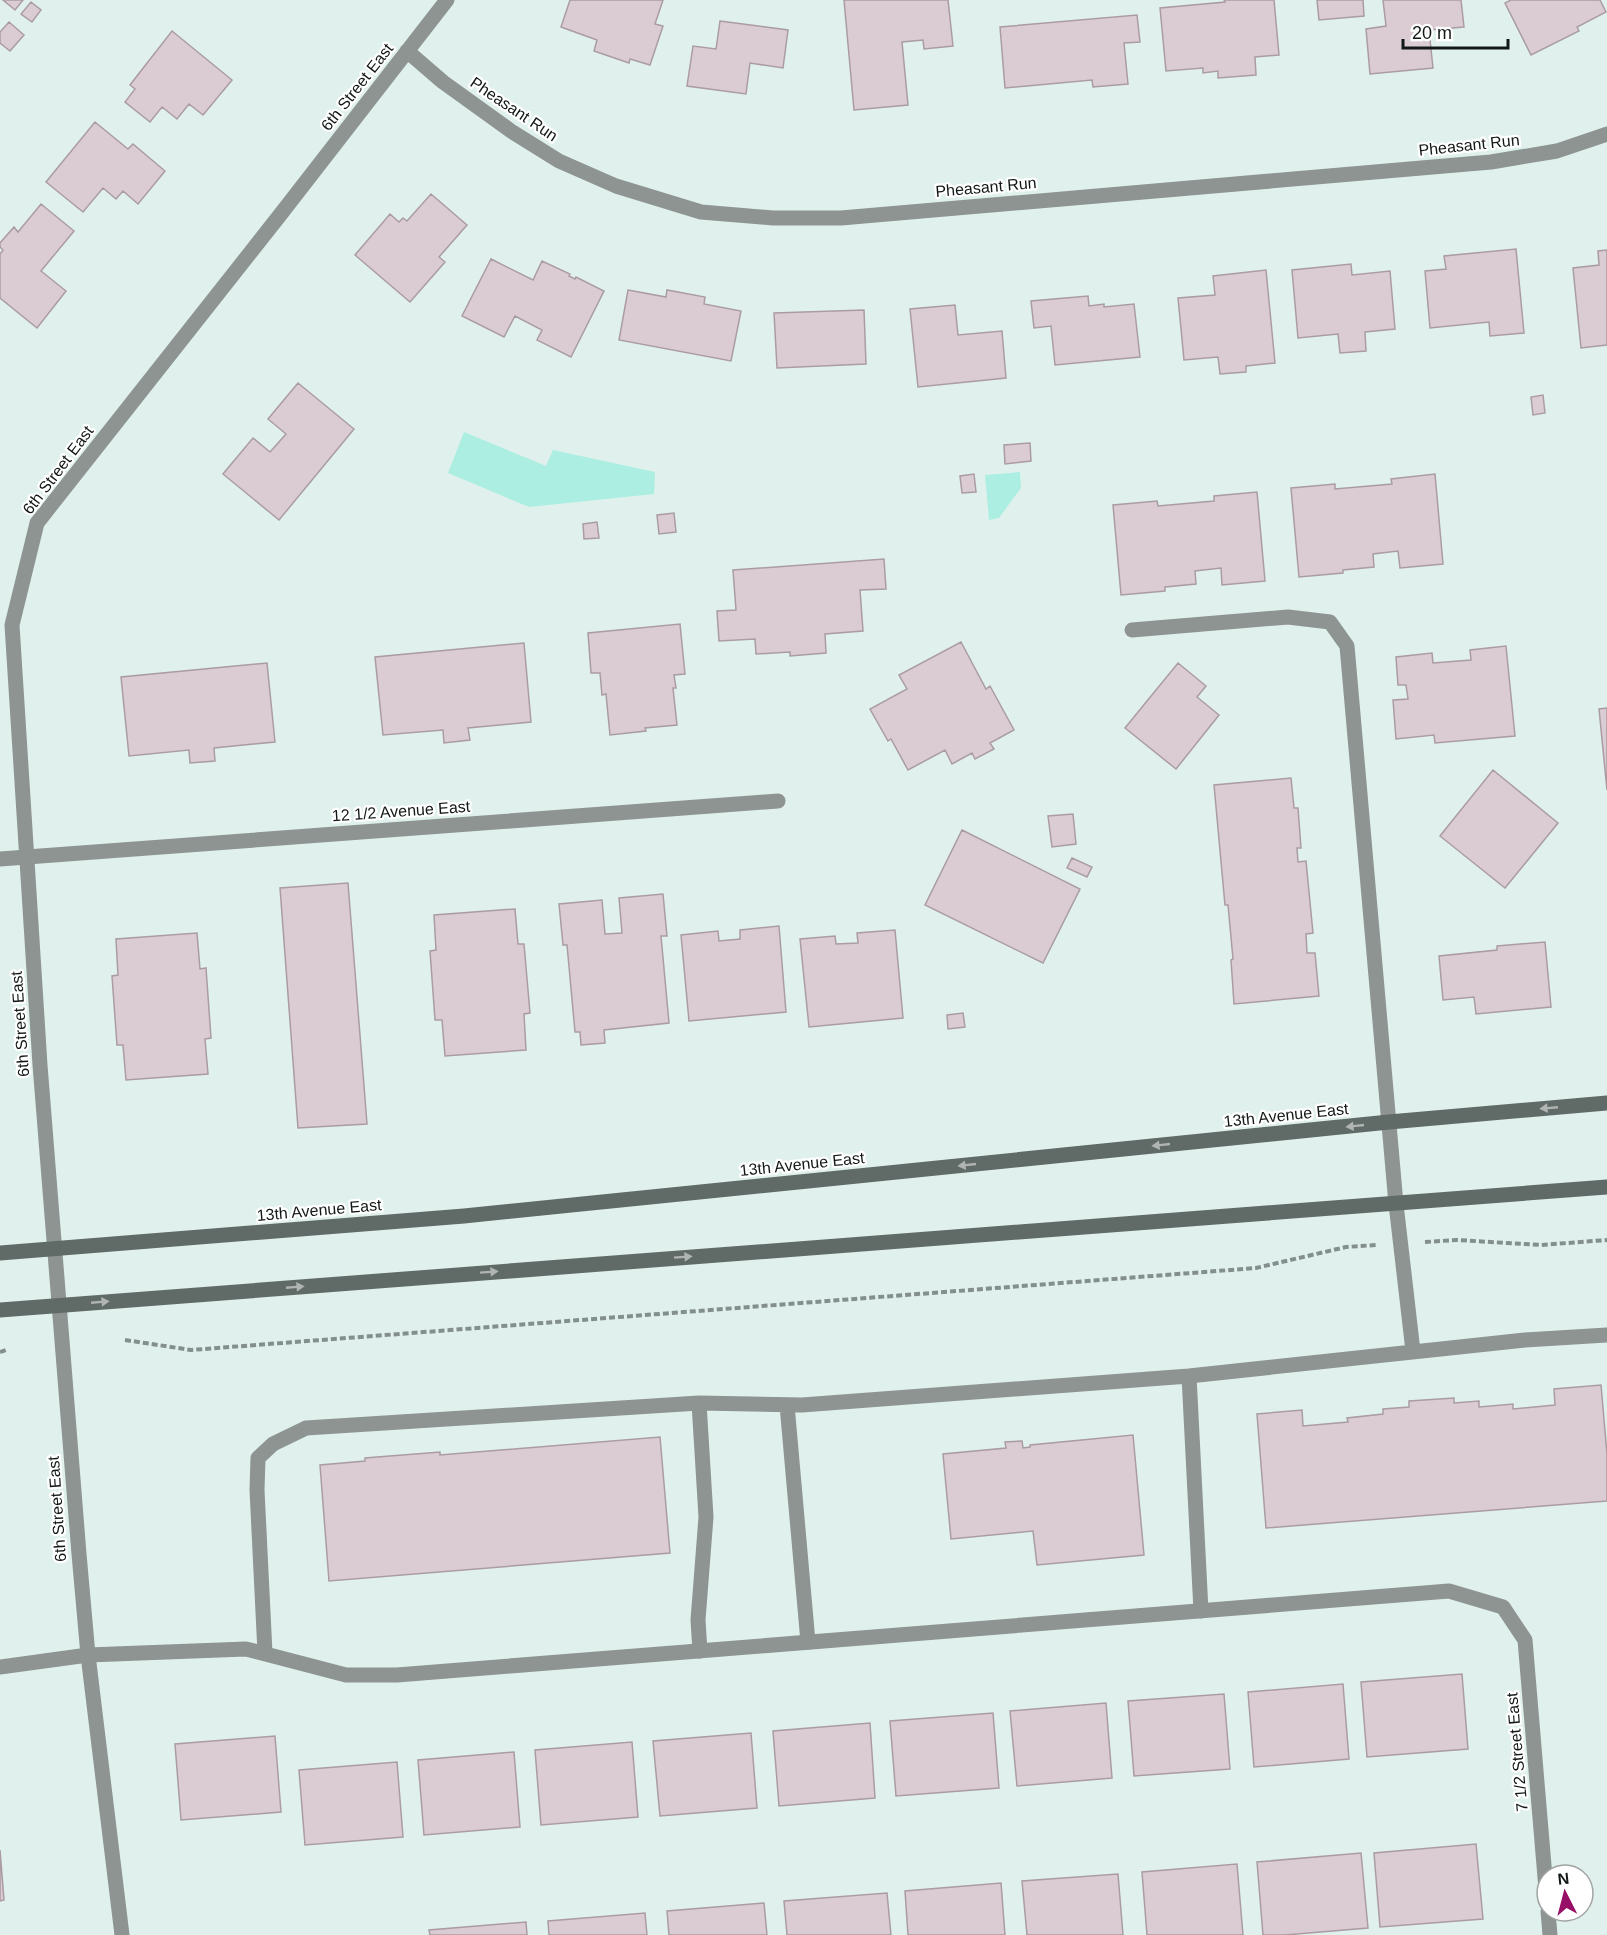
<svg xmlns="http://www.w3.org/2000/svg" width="1607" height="1935" viewBox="0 0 1607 1935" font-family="Arial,sans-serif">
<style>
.green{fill:#aceee1}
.building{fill:#dbccd3;stroke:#aa9ca2;stroke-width:1.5}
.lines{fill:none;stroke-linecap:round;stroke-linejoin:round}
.path{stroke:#838f8d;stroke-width:4;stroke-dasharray:6 3;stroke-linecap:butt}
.service{stroke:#8d9492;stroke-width:15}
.minor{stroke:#8d9492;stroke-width:15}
.secondary{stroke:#606a67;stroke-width:15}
.oneway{fill:#b0b4b3}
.labels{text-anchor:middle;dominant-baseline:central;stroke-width:4.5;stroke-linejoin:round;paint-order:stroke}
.street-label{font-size:16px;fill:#121817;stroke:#fff}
</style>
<rect width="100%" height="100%" fill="#e0f1ed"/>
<path class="green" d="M464 432 546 466 553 450 655 472 654 494 529 507 448 473Z
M1020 472 1021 488 999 518 989 520 985 475Z"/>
<path class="building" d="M3 0H23L15 10Z
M570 0H663L655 24 663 26 650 65 630 59 629 63 594 51 597 40 561 27Z
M844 0H948L953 46 924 49 923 40 902 42 908 105 854 110Z
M1224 0H1274L1279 55 1255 57 1256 75 1218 78V71L1203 73V68L1166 71 1160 8 1225 2Z
M1317 0H1363L1364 16 1319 20Z
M1383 0H1461L1464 27 1429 30 1433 68 1370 74 1366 29 1386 26Z
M1511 0H1600L1606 12 1577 27 1579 31 1531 55 1505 3Z
M31 2 41 10 32 22 21 14Z
M1137 15 1140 42 1124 43 1128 84 1093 87 1092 80 1005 88 1000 27Z
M720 21 788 30 783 68 750 63 746 94 687 86 693 46 716 49Z
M9 22 24 35 10 51 0 43V32Z
M172 31 232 80 203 115 189 104 177 119 162 107 150 122 125 102 135 89 130 85Z
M95 122 128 149 133 144 165 171 138 204 123 191 116 199 103 188 83 212 46 182Z
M431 194 467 225 439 257 445 262 410 302 355 255 390 214 399 222 403 218 407 221Z
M41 204 74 231 41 271 66 291 37 328 0 298V254L3 250 0 247V243L14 227 18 232Z
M1516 249 1524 333 1490 336 1489 322 1430 328 1425 271 1446 269 1444 256Z
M1607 250V345L1581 348 1573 268 1599 265 1598 251Z
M491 259 533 280 542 261 570 274 569 276 575 279 576 277 604 291 571 357 537 340 542 330 515 316 504 337 462 316Z
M1351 264 1352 275 1390 271 1395 329 1365 332 1366 351 1340 353 1338 334 1298 338 1292 270Z
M1266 270 1275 363 1246 366V372L1220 374 1218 357 1184 360 1178 298 1215 295 1213 276Z
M628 290 666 297 667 290 705 297 704 304 741 311 731 361 619 340Z
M1088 296 1089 306 1104 304V307L1134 304 1140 357 1055 365 1051 326 1034 328 1031 301Z
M955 305 958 335 1002 331 1006 378 918 387 910 309Z
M864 310 866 364 777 368 774 313Z
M298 383 354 429 279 520 223 474 253 438 270 452 286 434 268 419Z
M1543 395 1545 413 1533 415 1531 397Z
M1030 443 1031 461 1005 464 1004 445Z
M974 474 976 492 962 493 960 476Z
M1435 474 1443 564 1400 568 1398 551 1373 554 1374 567 1343 570V573L1299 577 1291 488 1335 484V489L1392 484 1391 479Z
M1257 492 1265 581 1222 585 1221 568 1195 571 1196 584 1165 587V591L1121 595 1113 505 1157 501 1158 506 1214 501V496Z
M674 513 676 532 659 534 657 515Z
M597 522 599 538 584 539 583 524Z
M884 559 886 589 860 590 863 631 825 634 826 653 790 656V652L756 654 755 639 719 641 717 611 736 610 733 570Z
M680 624 685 674 674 675 676 688H673L677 725 645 728 646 731 610 735 606 694 602 695 600 673H591L588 633Z
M961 642 986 689 990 686 1014 730 990 743 994 749 975 759 972 753 952 764 945 750 908 770 891 739 888 741 870 709 907 689 899 675Z
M524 643 531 722 468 728 470 740 444 743 443 730 383 735 375 657Z
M1506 646 1515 736 1435 743 1434 735 1396 739 1393 700 1408 699 1406 685H1398L1396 657 1432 653 1433 663 1471 660 1470 650Z
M267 663 275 742 214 748 215 761 190 763 189 750 129 756 121 677Z
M1178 663 1206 686 1197 697 1219 715 1176 769 1125 728Z
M1607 708V790L1599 709Z
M1493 770 1558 823 1505 888 1440 836Z
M1291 778 1294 808H1298L1301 848H1297L1298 862 1306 861 1313 933 1306 934 1307 953H1315L1319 996 1234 1004 1231 960 1233 959 1228 905H1225L1214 785Z
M1073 814 1076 844 1052 847 1048 816Z
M962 830 1080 889 1043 963 925 905Z
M1072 858 1092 867 1087 877 1067 868Z
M348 883 367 1124 298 1128 280 888Z
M663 894 667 936H661L669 1023 604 1030 605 1043 581 1045 580 1032H575L567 945H563L559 904 602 900 605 934 622 933 619 898Z
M515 909 518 944H524L530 1013 524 1014 526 1050 445 1056 442 1020H435L430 951 436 950 434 915Z
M779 926 786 1012 689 1021 681 935 718 931 719 941 740 939V930Z
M895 930 903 1018 809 1027 800 939 835 936 836 944 858 943 857 933Z
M197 933 200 969 206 968 211 1038 205 1039 208 1074 126 1080 123 1045H117L112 976 118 975 116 939Z
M1545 942 1551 1007 1476 1014 1474 997 1443 1000 1439 956 1497 950V946Z
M963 1013 965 1027 948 1029 947 1015Z
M1601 1385 1607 1454V1501L1266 1528 1257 1414 1302 1410 1303 1426 1348 1422 1347 1418 1383 1414V1409L1409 1407V1401L1454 1398V1403L1479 1401V1407L1513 1404V1409L1555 1405 1554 1389Z
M1133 1435 1144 1555 1037 1565 1033 1531 951 1539 943 1454 1006 1448 1005 1442 1022 1441 1023 1448 1030 1447V1445Z
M660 1437 670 1553 329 1581 320 1465 365 1461V1458L440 1452V1455Z
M1462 1674 1468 1749 1367 1757 1361 1682Z
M1343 1684 1349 1759 1254 1767 1248 1692Z
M1224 1694 1230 1769 1134 1776 1128 1701Z
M1106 1703 1112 1778 1017 1786 1010 1711Z
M993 1713 999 1788 896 1796 890 1721Z
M870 1723 875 1798 779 1806 773 1731Z
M751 1733 757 1808 660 1816 653 1741Z
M275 1736 281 1812 181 1820 175 1744Z
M632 1742 638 1817 541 1825 535 1750Z
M514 1752 520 1827 424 1835 418 1760Z
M397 1762 403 1837 305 1845 299 1770Z
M1476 1844 1483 1919 1380 1927 1374 1853Z
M0 1850 4 1900 0 1901Z
M1361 1853 1368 1928 1285 1935H1263L1257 1862Z
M1237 1864 1243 1935H1147L1142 1872Z
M1118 1874 1123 1935H1027L1022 1881Z
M1001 1883 1005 1935H908L905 1891Z
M887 1893 891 1935H787L784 1901Z
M764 1903 767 1935H669L667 1911Z
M645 1913 647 1935H549L548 1921Z
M526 1922 527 1935H430L429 1930Z"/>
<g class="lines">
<path class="path" d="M1425 1242 1457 1240 1541 1245 1607 1240
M125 1340 191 1350 1256 1268 1346 1247 1376 1245
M0 1352 6 1350"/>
<path class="service" d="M1132 630 1288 617 1330 622 1347 646 1396 1204 1413 1351
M0 859 27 857
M1189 1376 1525 1340 1607 1335
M699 1403 706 1517 698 1620 700 1651
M787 1405 808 1642
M265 1653 257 1490 258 1458 273 1444 306 1428 699 1403 802 1405 1189 1376 1201 1611
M0 1667 88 1655"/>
<path class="minor" d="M407 51 443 82 511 131 559 161 616 186 701 212 773 218H841L1491 162 1557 151 1607 134
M27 857 778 801
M88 1655 246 1649 346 1675H397L1449 1591 1503 1607 1525 1640 1547 1901
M1548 1911 1550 1935
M122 1935 88 1655 79 1554 40 1065 12 625 37 523 280 215 447 0"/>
<path class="secondary" d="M0 1253 464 1216 1389 1122 1607 1103
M0 1310 1607 1187"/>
</g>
<defs><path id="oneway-solid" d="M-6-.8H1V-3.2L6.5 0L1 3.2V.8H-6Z" transform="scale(1.5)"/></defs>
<g class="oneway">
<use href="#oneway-solid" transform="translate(1549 1108) rotate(175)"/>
<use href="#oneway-solid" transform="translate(1355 1126) rotate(174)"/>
<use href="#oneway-solid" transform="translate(1161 1145) rotate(174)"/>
<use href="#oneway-solid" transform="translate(967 1165) rotate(174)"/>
<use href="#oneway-solid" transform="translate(683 1257) rotate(-4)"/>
<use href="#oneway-solid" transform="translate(489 1272) rotate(-4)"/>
<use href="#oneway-solid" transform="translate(295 1287) rotate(-5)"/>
<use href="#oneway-solid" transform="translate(100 1302) rotate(-5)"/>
</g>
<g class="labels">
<g class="street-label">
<text transform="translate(357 87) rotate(-52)">6th Street East</text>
<text transform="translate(514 109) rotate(34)">Pheasant Run</text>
<text transform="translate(1469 145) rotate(-6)">Pheasant Run</text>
<text transform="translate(986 187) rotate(-5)">Pheasant Run</text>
<text transform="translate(58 470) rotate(-53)">6th Street East</text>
<text transform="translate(401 811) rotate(-4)">12 1/2 Avenue East</text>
<text transform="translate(20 1024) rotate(-94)">6th Street East</text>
<text transform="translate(1286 1115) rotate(-6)">13th Avenue East</text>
<text transform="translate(802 1164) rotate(-6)">13th Avenue East</text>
<text transform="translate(319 1210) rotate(-5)">13th Avenue East</text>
<text transform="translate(57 1509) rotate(-94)">6th Street East</text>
<text transform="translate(1517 1752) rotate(-95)">7 1/2 Street East</text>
</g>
</g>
<g transform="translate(1565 1893) rotate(354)"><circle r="28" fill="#ffffff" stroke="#a0a3a2" stroke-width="1.5"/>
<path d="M0-4.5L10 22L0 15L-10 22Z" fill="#970f66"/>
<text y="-9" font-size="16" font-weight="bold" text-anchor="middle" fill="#121817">N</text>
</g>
<path d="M1403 39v9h105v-9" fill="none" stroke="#121817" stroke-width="3"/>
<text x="1412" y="39" font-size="18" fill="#121817" stroke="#ffffff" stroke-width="4.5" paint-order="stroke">20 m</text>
</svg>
